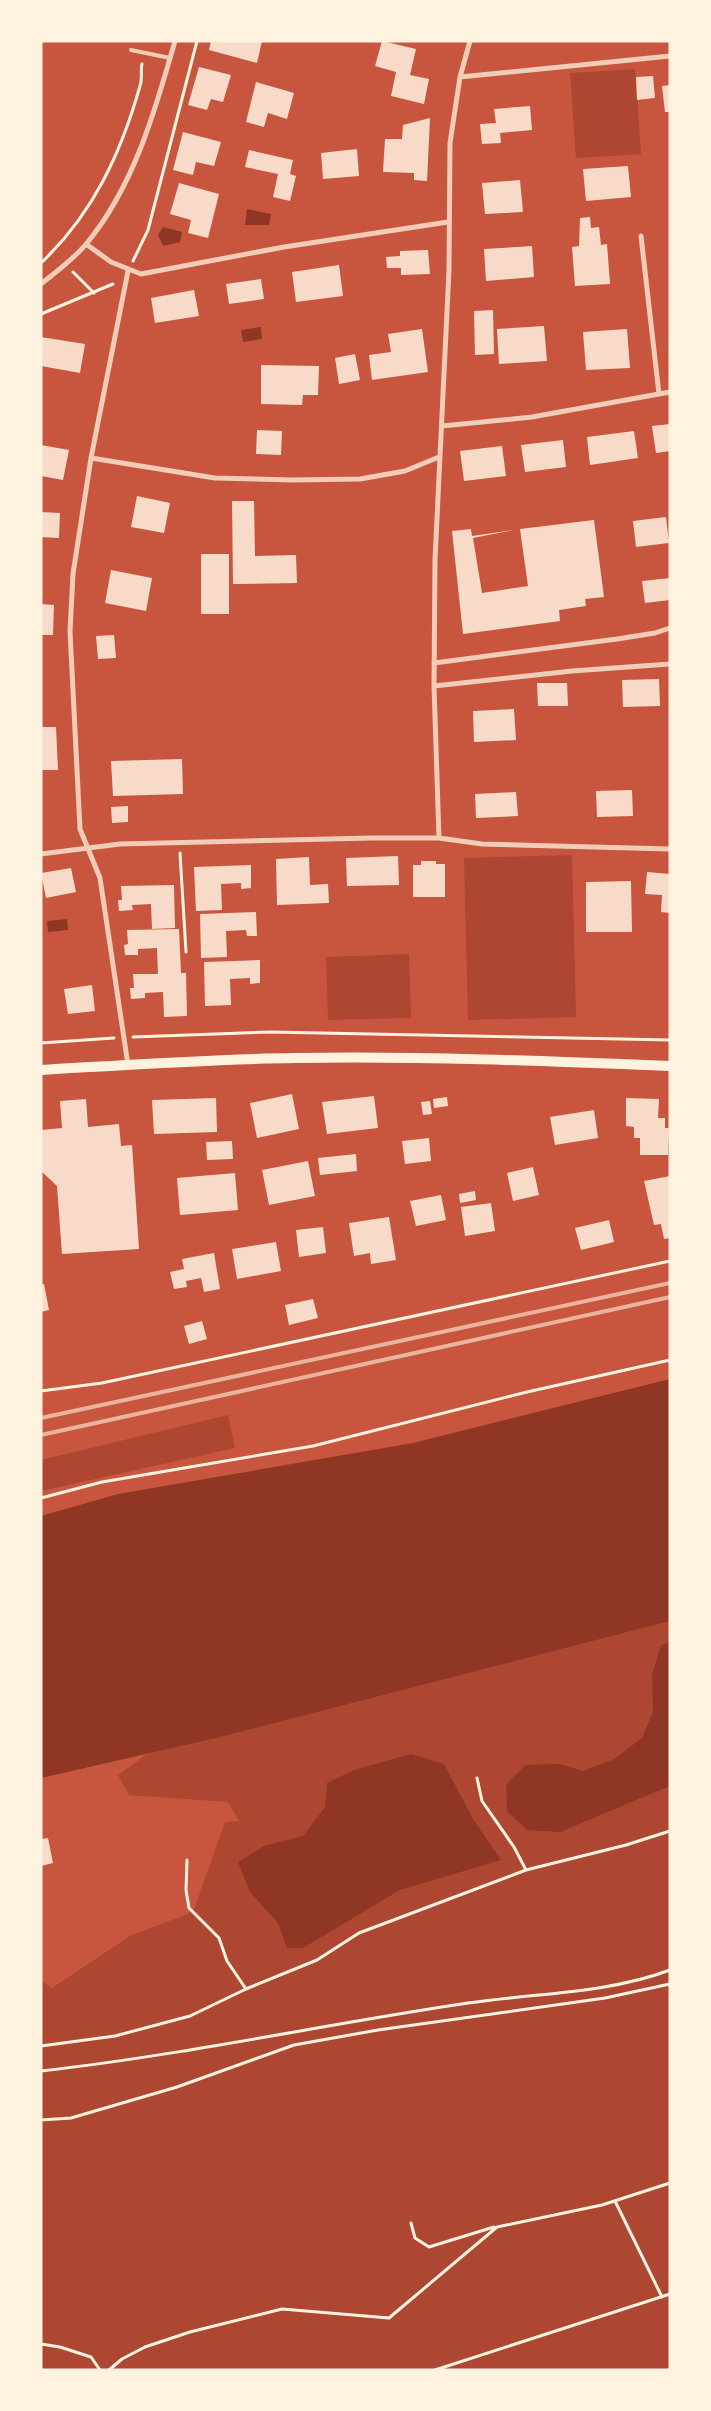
<svg xmlns="http://www.w3.org/2000/svg" width="711" height="2411" viewBox="0 0 711 2411" font-family="'Varela Round',sans-serif">
<style>
.green{fill:#ae4732}
.water{fill:#8f3625}
.building{fill:#f7dbc8}
.lines{fill:none;stroke-linecap:round;stroke-linejoin:round}
.path{stroke:#fff3e0;stroke-width:3}
.service{stroke:#f1ccb7;stroke-width:4}
.minor{stroke:#f1ccb7;stroke-width:5}
.secondary{stroke:#fff3e0;stroke-width:10}
.rail{stroke:#e9b49f;stroke-width:4}
</style>
<rect width="100%" height="100%" fill="#c8553d"/>
<path class="green" d="M635 69 641 154 576 158 570 73Z
M572 855 576 1017 468 1020 464 858Z
M409 954 411 1018 328 1020 326 957Z
M228 1415 235 1448 41 1491V1460Z
M670 1621V2370H41V1981L52 1988 130 1936 193 1912 225 1822 239 1821 228 1802 129 1795 118 1775 147 1754Z"/>
<path class="water" d="M247 209 271 214 269 225H245Z
M163 227 182 232 180 242 163 246 158 235Z
M261 327 262 339 243 342 241 330Z
M67 919 68 930 48 932 47 921Z
M670 1379V1621L216 1738 41 1778V1516L118 1494 413 1443Z
M670 1642V1786L560 1832 527 1830 507 1811 506 1785 525 1765 560 1764 583 1771 614 1759 642 1738 653 1712 652 1675 661 1645Z
M411 1754 444 1764 473 1819 501 1860 400 1890 303 1948H287L278 1923 250 1892 238 1862 264 1846 303 1836 325 1807 327 1783 354 1770Z"/>
<path class="building" d="M211 41H262L257 63 209 50Z
M382 41 416 49 410 75 429 79 424 104 391 96 396 72 375 66Z
M199 67 231 75 223 102 211 99 207 110 188 105Z
M653 76 655 98 637 100 636 77Z
M256 82 294 93 287 119 268 113 264 127 246 122Z
M670 85V112H665L662 86Z
M530 106 532 130 500 133 501 143 482 144 480 124 496 123 494 109Z
M430 118 427 181 414 180V173L383 172 385 139H402L403 125Z
M183 132 221 142 214 166 196 162 193 175 173 170Z
M357 149 359 176 323 179 321 153Z
M249 150 293 160 290 174 296 176 290 201 273 197 278 174 245 167Z
M628 166 631 197 586 201 583 169Z
M520 180 523 212 485 214 482 183Z
M179 183 219 194 208 238 188 233 191 220 170 214Z
M590 217 591 228 599 227 601 245 607 244 610 284 575 286 572 247 579 246 580 218Z
M532 246 534 277 486 281 484 249Z
M428 250 430 274 401 275V268H387L386 257 400 256V251Z
M339 265 343 296 296 302 292 272Z
M261 279 264 299 229 304 226 284Z
M194 290 199 316 155 323 151 298Z
M493 310 494 354 475 355 474 311Z
M544 326 547 361 499 364 497 329Z
M422 329 428 372 372 380 369 355 391 352 388 334Z
M627 329 630 368 586 370 583 332Z
M41 337 85 344 80 373 41 366Z
M355 354 360 380 339 384 335 358Z
M261 365 319 366 318 395H303L302 405 261 404Z
M670 424V451L656 453 652 426Z
M257 430 282 431 281 455 256 454Z
M634 431 638 458 590 465 587 437Z
M563 440 566 467 525 472 521 445Z
M41 445 69 450 63 480 41 476Z
M502 446 506 476 464 481 460 451Z
M137 496 170 503 164 533 131 527Z
M232 501H254L255 556 296 555 297 583 233 584Z
M41 512 60 513 59 538 41 537Z
M666 517 669 543 636 547 633 521Z
M594 520 604 597 585 599 586 606 559 610 560 621 463 634 452 531 471 529 472 536 514 530 473 538 482 593 528 586 520 529Z
M201 554H229V614H201Z
M111 570 152 578 146 611 105 603Z
M670 578V600L645 603 642 581Z
M41 604 54 605 53 635H41Z
M114 635 116 658 98 659 96 636Z
M659 679 660 706 623 707 622 680Z
M537 683H567L568 706H538Z
M514 709 516 740 474 742 473 711Z
M41 727H56L58 770H41Z
M182 759 183 794 113 796 111 761Z
M632 790 633 816 597 817 596 791Z
M516 792 518 816 476 818 475 794Z
M128 806V822L112 823 111 807Z
M398 856 399 885 347 886 346 858Z
M309 857 310 885 328 884 329 903 277 905 276 859Z
M421 861H436V864H445V897H413V865H421Z
M251 865V888L241 889V883L221 884 222 910 196 911 194 867Z
M71 868 76 892 46 898 41 873Z
M647 872 670 874V913L661 912 662 895 645 894Z
M631 881 632 932H586V882Z
M174 885 175 928 152 929 151 904 132 905 133 910 119 911 118 900H122L121 886Z
M256 912 257 936H247L246 930 226 931 227 957 201 958 200 914Z
M179 929 181 973H186L187 1016 164 1017 163 992 145 993V998L131 999 130 988H134L133 974H158L157 948 138 949V955H125L124 945 128 944 127 930Z
M260 960V983L250 984V978L230 979 231 1005 205 1006 204 962Z
M92 985 95 1011 68 1014 64 989Z
M292 1094 299 1129 257 1138 250 1103Z
M374 1096 378 1128 327 1134 322 1102Z
M447 1097 448 1106 434 1108 433 1099Z
M216 1098 217 1132 154 1134 152 1100Z
M626 1098 659 1099 658 1118H665V1128H669L668 1155H640V1138H634V1127L626 1126Z
M86 1099 88 1127 119 1124 121 1146 132 1145 139 1249 62 1254 57 1186 41 1171V1130L62 1128 60 1101Z
M430 1101 432 1114 423 1115 421 1102Z
M594 1110 598 1138 555 1145 550 1117Z
M429 1138 431 1161 405 1164 402 1141Z
M232 1141 233 1159 207 1160 206 1142Z
M356 1154 357 1171 320 1175 318 1158Z
M308 1161 315 1196 269 1205 262 1170Z
M533 1167 539 1195 513 1201 507 1173Z
M235 1173 238 1210 180 1215 177 1178Z
M670 1176V1238L664 1239 661 1224 654 1225 644 1181Z
M475 1191 476 1200 460 1203 459 1194Z
M441 1195 446 1220 416 1226 410 1201Z
M491 1203 495 1231 465 1236 461 1207Z
M389 1217 396 1260 371 1264 370 1253 354 1256 349 1223Z
M609 1220 614 1242 581 1250 575 1228Z
M323 1227 326 1253 299 1257 296 1230Z
M276 1242 281 1271 237 1279 232 1249Z
M214 1253 220 1289 204 1292 201 1278 186 1281 187 1287 174 1289 170 1272 184 1269 182 1259Z
M41 1284H44L49 1310 41 1312Z
M313 1299 318 1318 289 1325 285 1305Z
M202 1321 207 1339 189 1344 184 1326Z
M48 1838 53 1863 41 1866V1839Z"/>
<g class="lines">
<path class="path" d="M133 261 148 230 197 41
M41 263C93 214 121 153 140 86 143 77 140 71 142 64
M73 272 94 293
M41 314 113 284
M180 853 186 952
M133 1037 270 1032 670 1040
M41 1043 114 1038
M41 1391 102 1383 670 1261
M41 1498 102 1482 313 1446 527 1392 670 1360
M477 1778 482 1801 514 1847 526 1870
M187 1860 186 1890 189 1908 219 1938 227 1961 246 1989
M41 2046 115 2036 190 2016 246 1989 317 1960 359 1933 526 1870 626 1845 670 1831
M41 2071C184 2055 326 2024 468 2003 535 1993 606 1994 670 1970
M41 2120 71 2118 177 2087 294 2045 378 2030 605 1998 670 1984
M615 2201 662 2297
M411 2223 415 2238 429 2247 494 2227
M41 2344 60 2347 91 2357 100 2370
M109 2370 122 2359 145 2347 190 2332 282 2309 389 2318 497 2227 602 2205 670 2183
M435 2370 670 2294"/>
<path class="service" d="M131 50 170 58"/>
<path class="minor" d="M460 77 670 56
M641 236 659 394
M86 244 111 262 141 274 284 247 448 222
M128 271 91 458 73 574 70 631 80 829 100 878 128 1065
M41 284C57 271 74 259 87 243 134 186 155 111 175 41
M442 426 532 417 670 392
M91 458 215 478 293 480 360 479 405 471 439 457
M434 663 617 639 655 633 670 628
M434 686 572 671 670 664
M439 838 434 686 435 560 449 270 450 143 460 77 470 41
M41 854 120 844 372 838H439L482 844 670 849"/>
<path class="secondary" d="M41 1070C126 1065 210 1059 295 1058 420 1056 545 1061 670 1066"/>
<path class="rail" d="M41 1418 670 1283
M41 1435 670 1297"/>
</g>
<rect width="711" height="2411" fill="none" stroke="#fff3e0" stroke-width="85"/>
</svg>
